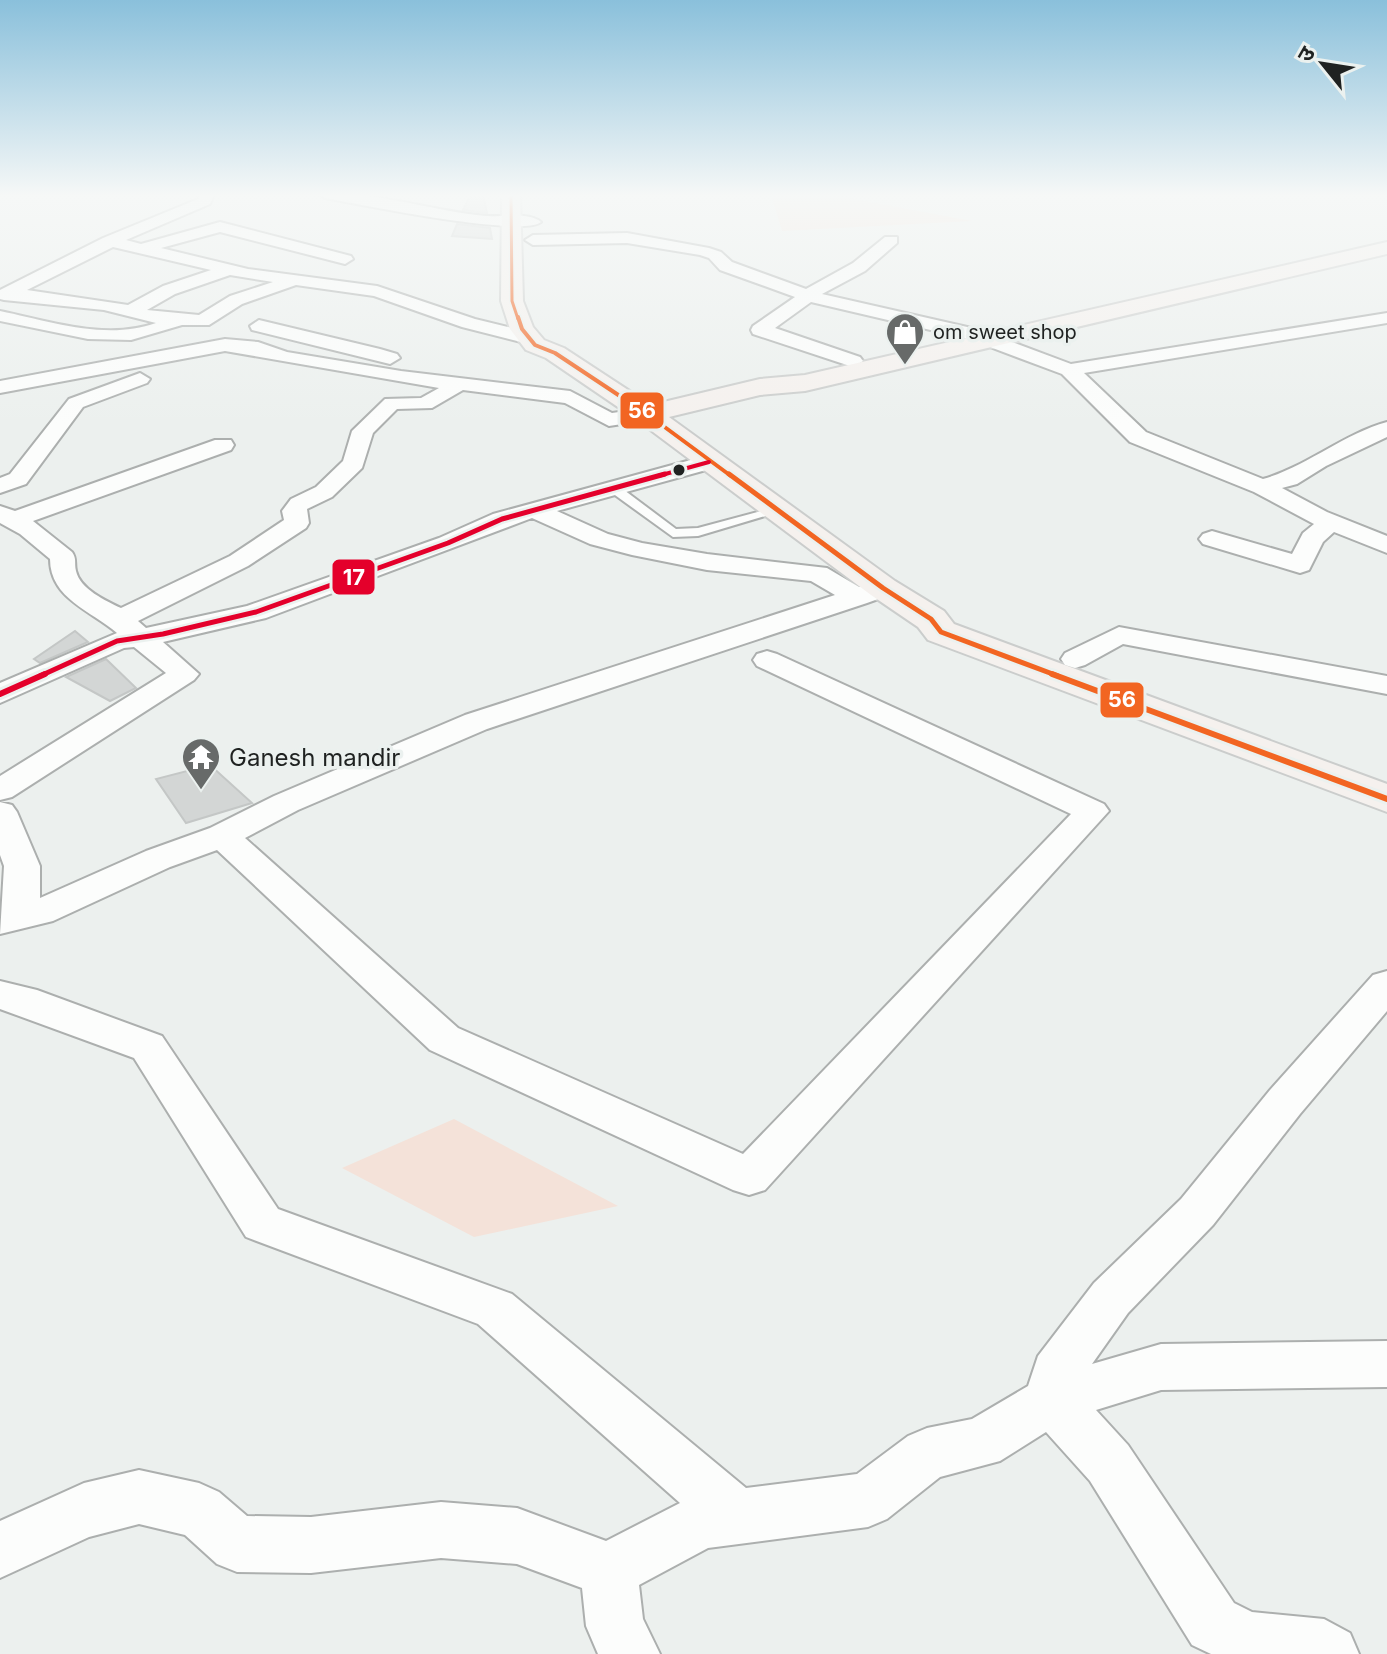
<svg xmlns="http://www.w3.org/2000/svg" width="1387" height="1654" viewBox="0 0 1387 1654" font-family="Inter,'Noto Sans Devanagari',sans-serif">
<style>
.green{fill:#f4e2d9}
.building{fill:#d3d6d5;stroke:#c4c7c6;stroke-width:2}
.lines{fill:none;stroke-linecap:round;stroke-linejoin:round}
.service-casing{stroke:#acafae;stroke-width:4}
.minor-casing{stroke:#acafae;stroke-width:4}
.primary-casing{stroke:#cbcdcc;stroke-width:4}
.service{fill:#fcfdfc;fill-rule:evenodd}
.minor{fill:#fcfdfc;fill-rule:evenodd}
.primary{fill:#f5f1ee;fill-rule:evenodd}
.bus-1-far3-casing{stroke:#ebf1ef;stroke-width:6}
.bus-1-far2-casing{stroke:#ebf1ef;stroke-width:8}
.bus-1-far1-casing{stroke:#ebf1ef;stroke-width:10}
.bus-1-casing{stroke:#ebf1ef;stroke-width:12}
.bus-2-far2-casing{stroke:#ebf1ef;stroke-width:8}
.bus-2-far1-casing{stroke:#ebf1ef;stroke-width:10}
.bus-2-casing{stroke:#ebf1ef;stroke-width:12}
.bus-1-far3{stroke:#f26522;stroke-width:3}
.bus-1-far2{stroke:#f26522;stroke-width:4}
.bus-1-far1{stroke:#f26522;stroke-width:5}
.bus-1{stroke:#f26522;stroke-width:6}
.bus-2-far2{stroke:#e4002b;stroke-width:4}
.bus-2-far1{stroke:#e4002b;stroke-width:5}
.bus-2{stroke:#e4002b;stroke-width:6}
.bus-dot{fill:#1f2221;stroke:#ebf1ef;stroke-width:3}
.labels{text-anchor:middle;dominant-baseline:central;stroke-width:7;stroke-linejoin:round;paint-order:stroke}
.far-poi-label{font-size:20px;fill:#1f2221;stroke:#ebf1ef;text-anchor:start}
.poi-label{font-size:24px;fill:#1f2221;stroke:#ebf1ef;text-anchor:start}
.line-badge{stroke:#ebf1ef;stroke-width:3}
.badge-label{font-size:22px;text-anchor:middle;font-weight:bold;fill:#fff}
</style>
<rect width="100%" height="100%" fill="#ecf0ee"/>
<path class="green" d="M771 194H827L972 221 782 231Z
M454 1119 618 1206 474 1237 342 1168Z"/>
<path class="building" d="M471 194H483L487 213 463 210Z
M457 224 490 228 492 239 452 236Z
M75 631 88 642 40 663 34 659Z
M106 659 136 688 110 701 66 677Z
M210 765 252 803 186 823 156 779Z"/>
<g class="lines">
<g class="service-casing">
<path id="service" d="M608 484H616L676 529 698 528 776 507 782 511 698 536 673 537 608 490Z"/>
</g>
<g class="minor-casing">
<path id="minor" d="M200 194H214L210 204 126 240 141 244 220 222 351 256 353 259 345 264 220 232 161 248 248 269 377 286 475 319 536 334 538 338 529 344 462 327 374 296 296 285 242 304 209 325H182L131 340 88 339 0 321V311C49 321 106 341 156 323L104 310 4 300 0 299V290L103 238 198 199ZM113 247 211 270 163 286 128 305 27 290ZM230 275 273 282 230 296 199 315 147 310 175 294Z
M318 194C374 190 430 211 486 216 502 217 529 212 541 222 522 238 358 204 325 198Z
M627 233 709 248 721 252 732 262 806 289 853 263 885 237H897V243L865 271 822 294 976 329 978 333 969 339 811 302 775 328 860 357 863 361 853 367 753 334 751 330 753 326 795 297 720 270 709 258 700 255 627 243 533 245 525 240 533 235Z
M1387 313V323L1084 373 1146 432 1263 479C1306 467 1343 434 1387 422V437L1326 466 1297 484 1282 488 1327 512 1387 536V553L1334 532 1323 542 1309 570 1300 573 1203 544 1199 539 1203 534 1212 531 1292 554 1303 533 1314 524 1254 492 1130 442 1062 374 982 344 980 340 982 336H996L1071 364Z
M259 320 380 349 397 354 400 358 390 364 252 330 250 326Z
M225 339 258 342 287 352 401 371 570 391 612 413 647 408 658 414 655 419 609 426 565 403 463 390 432 408 397 409 373 433 362 468 332 497 307 509 309 523 306 528 248 566 138 621 146 628 247 606 439 538 493 514 709 455 717 457 720 462 717 467 557 511 608 534 642 543 707 554 827 568 859 587 883 580 892 582 896 588 892 594 867 603 487 729 298 810 245 838 458 1028 743 1154 1071 814 757 666 753 660 757 654 767 651 777 654 1104 804 1109 811 765 1190 749 1195 733 1190 430 1050 217 850 170 867 53 921 0 934 4 866 0 855V802L12 805 17 812 40 866V898L146 851 210 828 274 796 465 715 835 595 811 581 707 570 632 555 590 544 532 518 266 618 163 642 199 674 194 680 12 797 0 800V776L166 673 134 647 124 648 0 703V683L117 633C92 611 50 599 50 559L20 534 0 523V506L15 511 215 440H231L234 445 231 450 33 521 72 552C77 559 74 562 76 571 80 589 106 601 121 608L230 556 284 520 282 511 291 499 316 487 343 461 352 431 385 399 421 398 439 388 225 351 0 393V381Z
M140 373 150 379 147 383 83 407 26 484 0 493V478L10 474 69 399Z
M1119 627 1387 676V694L1123 644 1085 665 1075 668 1065 665 1061 659 1065 653Z
M1387 971V1011L1300 1114 1213 1225 1128 1313 1092 1364 1161 1344 1387 1341V1387L1161 1390 1096 1410 1128 1445 1234 1603 1252 1612 1324 1619 1350 1633 1359 1654H1211L1192 1645 1090 1481 1046 1432 1000 1461 940 1477 887 1519 868 1527 708 1548 639 1585 643 1619 660 1654H598L586 1626 582 1588 517 1564 441 1558 311 1573 237 1572 217 1564 185 1535 139 1524 89 1537 0 1578V1521L84 1483 139 1470 199 1483 219 1492 247 1516 311 1517 441 1502 517 1508 606 1541 680 1503 478 1324 246 1237 134 1058 0 1009V981L37 990 162 1036 278 1209 512 1294 746 1488 857 1474 908 1436 927 1428 972 1419 1028 1386 1038 1356 1094 1283 1181 1199 1270 1090 1373 975Z"/>
</g>
<g class="primary-casing">
<path id="primary" d="M502 194H520L523 301 533 327 544 340 564 348 651 405 760 379 805 375 1387 242V254L805 391 760 395 669 417 895 581 944 611 954 624 1387 784V812L928 640 918 627 871 595 637 420 546 358 526 350 510 329 501 301Z"/>
</g>
<use href="#service" class="service"/>
<use href="#minor" class="minor"/>
<use href="#primary" class="primary"/>
<g class="bus-1-far3-casing">
<path id="bus-1-far3" d="M511 194 512 301 518 319"/>
</g>
<g class="bus-1-far2-casing">
<path id="bus-1-far2" d="M518 317 522 329 535 345 555 353 647 414 731 476"/>
</g>
<g class="bus-1-far1-casing">
<path id="bus-1-far1" d="M729 474 883 588 931 619 941 632 1058 676"/>
</g>
<g class="bus-1-casing">
<path id="bus-1" d="M1052 674 1387 799"/>
</g>
<g class="bus-2-far2-casing">
<path id="bus-2-far2" d="M658 476 709 462"/>
</g>
<g class="bus-2-far1-casing">
<path id="bus-2-far1" d="M40 676 117 641 163 634 256 612 448 543 502 519 665 474"/>
</g>
<g class="bus-2-casing">
<path id="bus-2" d="M0 694 45 674"/>
</g>
<use href="#bus-1-far3" class="bus-1-far3"/>
<use href="#bus-1-far2" class="bus-1-far2"/>
<use href="#bus-1-far1" class="bus-1-far1"/>
<use href="#bus-1" class="bus-1"/>
<use href="#bus-2-far2" class="bus-2-far2"/>
<use href="#bus-2-far1" class="bus-2-far1"/>
<use href="#bus-2" class="bus-2"/>
</g>
<linearGradient id="sky" x2="0" y2="1"><stop stop-color="#8ac0db"/><stop offset="0.46" stop-color="#f6f8f7"/><stop offset="1" stop-color="#f6f8f7" stop-opacity="0"/></linearGradient>
<rect width="1387" height="425" fill="url(#sky)"/>
<defs>
<g id="shop-pin" transform="scale(2)"><path d="M0 17L-7.5 6A9.5 9.5 0 1 1 7.5 6Z" fill="#676a69" stroke="#ebf1ef"/><path d="M-5-2.5h2.3a2.7 3.5 0 0 1 5.4 0H5L5.5 6h-11ZM-1.5-2.5h3a1.5 2.3 0 0 0-3 0Z" fill="#fff"/></g>
<g id="temple-pin" transform="scale(2)"><path d="M0 17L-7.5 6A9.5 9.5 0 1 1 7.5 6Z" fill="#676a69" stroke="#ebf1ef"/><path d="M0-6L5-2H3V0L6.5 2.5H4V6H1.5V3h-3V6H-4V2.5H-6.5L-3 0V-2H-5Z" fill="#fff"/></g>
</defs>
<g fill-rule="evenodd">
<use href="#shop-pin" x="905" y="332"/>
<use href="#temple-pin" x="201" y="757"/>
</g>
<circle class="bus-dot" cx="679" cy="470" r="7"/>
<g class="labels">
<g class="far-poi-label">
<text x="933" y="332">om sweet shop</text>
</g>
<g class="poi-label">
<text x="229" y="757">Ganesh mandir</text>
</g>
</g>
<g class="line-badge">
<rect x="619" y="391" width="46" height="39" rx="8" fill="#f26522"/>
<rect x="331" y="558" width="45" height="38" rx="8" fill="#e4002b"/>
<rect x="1099" y="681" width="46" height="38" rx="8" fill="#f26522"/>
</g>
<g class="badge-label">
<text x="642" y="418">56</text>
<text x="354" y="585">17</text>
<text x="1122" y="707">56</text>
</g>
<g transform="translate(1323 64) rotate(300)" stroke="#ebf1ef" stroke-width="6" paint-order="stroke">
<path d="M0-6L14 30L0 20L-14 30Z" fill="#1f2221"/>
<text y="-12" font-size="22" font-weight="bold" text-anchor="middle" fill="#1f2221">उ</text>
</g>
</svg>
